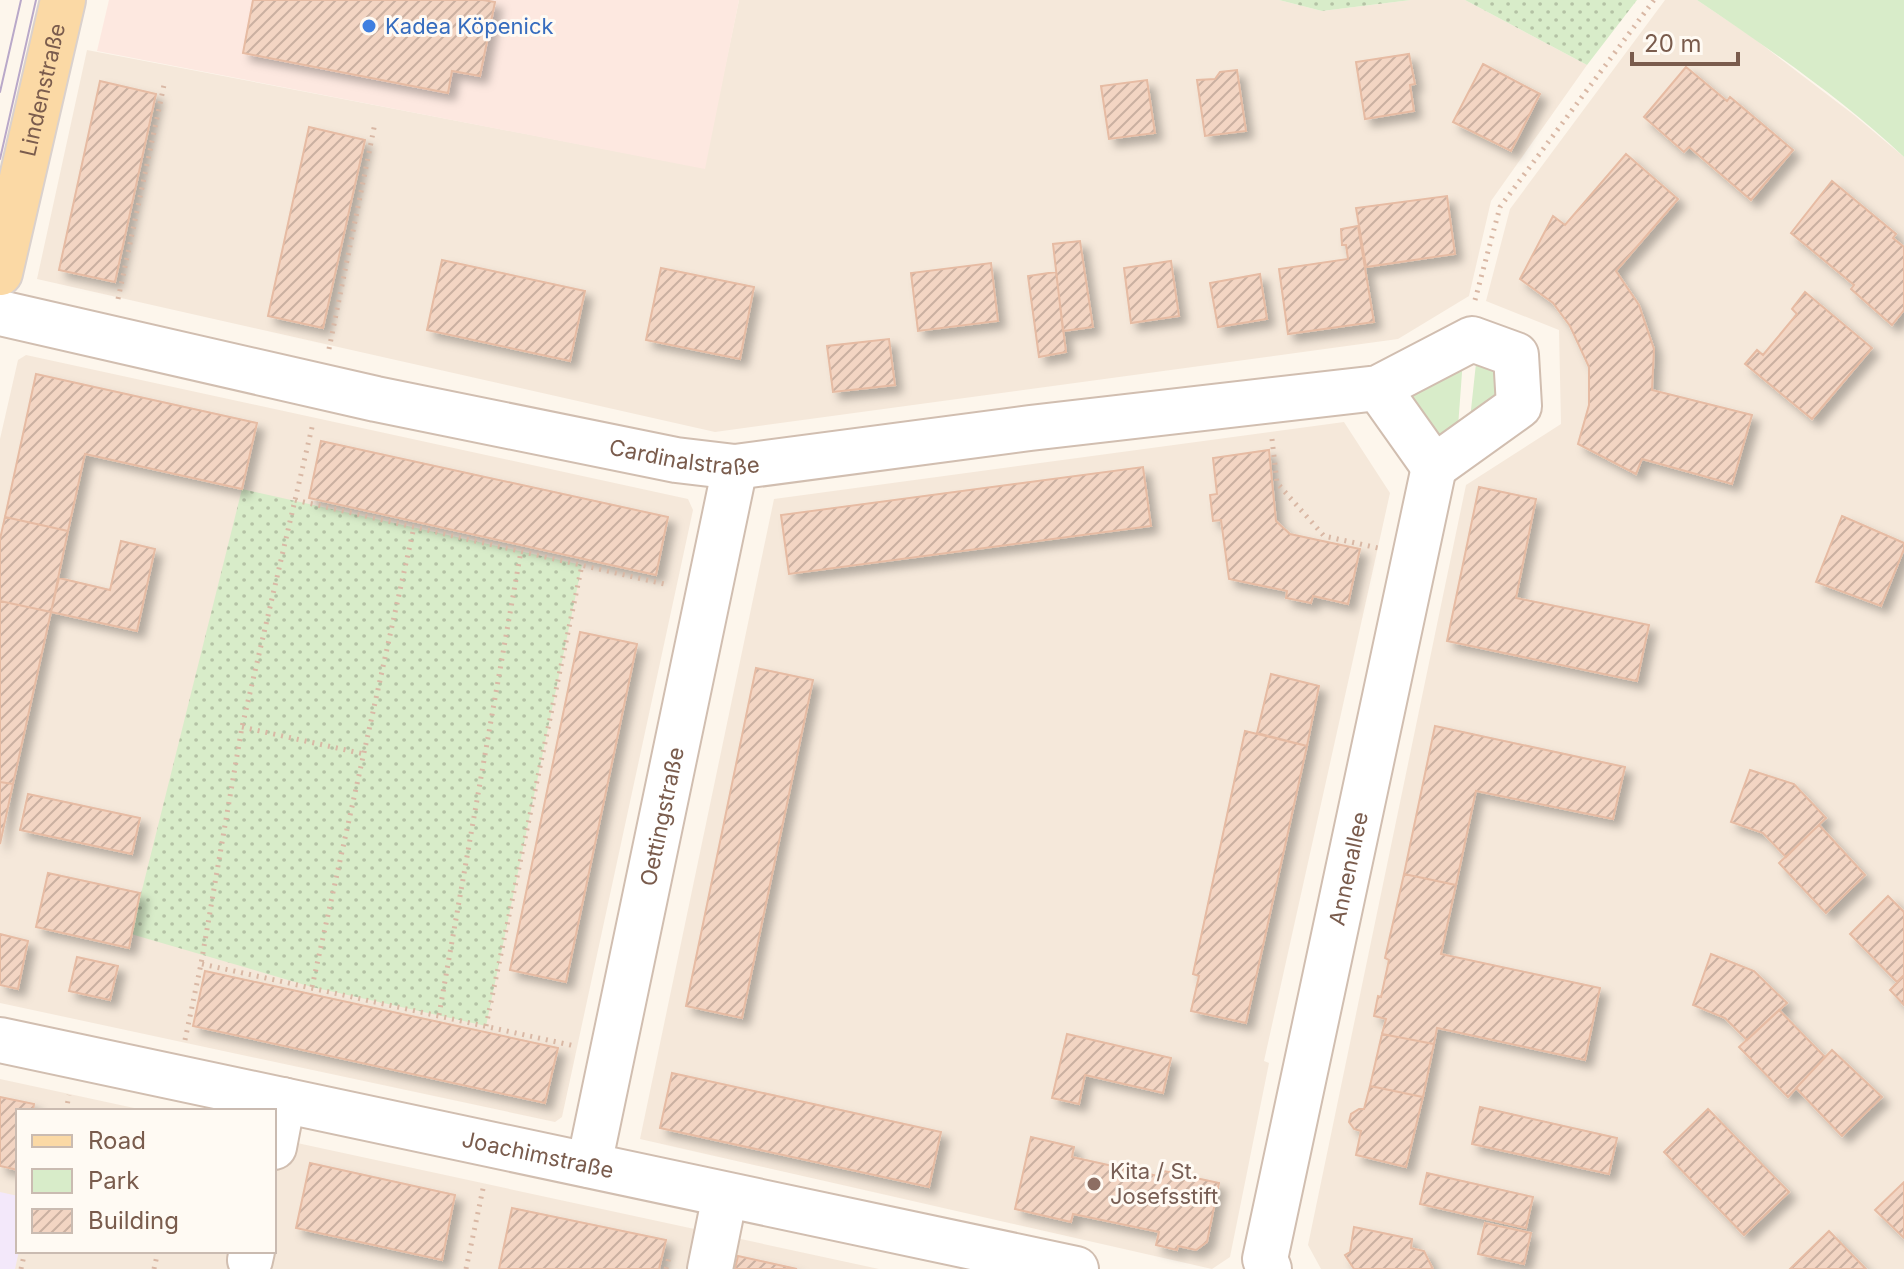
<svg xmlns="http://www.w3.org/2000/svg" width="1904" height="1269" viewBox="0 0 1904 1269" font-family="Inter,sans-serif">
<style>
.residential{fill:#f5e8da}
.commercial{fill:#fde8e0}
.education{fill:#f3e8fa}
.green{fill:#d8ecc9}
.garden{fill:url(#garden-dots)}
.building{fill:url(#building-hatch);stroke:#e6bba3;stroke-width:2;filter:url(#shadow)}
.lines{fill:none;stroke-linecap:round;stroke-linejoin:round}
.minor-casing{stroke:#d1beb0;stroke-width:48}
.major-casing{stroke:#dad1cd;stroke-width:48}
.path{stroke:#d9b8a5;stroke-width:5;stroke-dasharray:2 6;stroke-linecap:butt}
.minor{stroke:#fff;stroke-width:44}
.major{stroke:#fbd9a5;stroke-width:44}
.tram{stroke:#b9a8c9;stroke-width:2}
.shop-dot{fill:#3f7fe0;stroke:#fffaf3;stroke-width:3}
.education-dot{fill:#8d6e63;stroke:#fffaf3;stroke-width:3}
.labels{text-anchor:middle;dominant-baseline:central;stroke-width:6;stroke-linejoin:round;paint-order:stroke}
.shop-label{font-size:22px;fill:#366cbe;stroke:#fffaf3;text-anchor:start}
.street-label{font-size:22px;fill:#7a5c4d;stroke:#fffaf3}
.education-label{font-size:22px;fill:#785e54;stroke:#fffaf3;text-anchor:start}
</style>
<defs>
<pattern id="garden-dots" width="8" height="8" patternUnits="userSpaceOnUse" patternTransform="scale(2)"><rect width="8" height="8" fill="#d8ecc9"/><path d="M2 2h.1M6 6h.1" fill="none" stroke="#b4c2a5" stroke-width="1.8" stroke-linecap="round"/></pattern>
<pattern id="building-hatch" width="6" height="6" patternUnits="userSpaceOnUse" patternTransform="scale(2)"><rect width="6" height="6" fill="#f3d5c3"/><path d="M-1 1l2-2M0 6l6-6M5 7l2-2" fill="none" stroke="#cab0a1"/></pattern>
<filter id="shadow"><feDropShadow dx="7" dy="7" stdDeviation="4" flood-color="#0004"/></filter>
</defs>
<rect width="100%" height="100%" fill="#fdf6ec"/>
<path class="residential" d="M739 0H1279L1322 11 1411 0H1465L1587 65 1491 201 1469 296 1398 339 715 432 37 279 87 50 704 168Z
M1665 0H1697L1752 37 1854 115 1904 157V1269H1321L1308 1245 1466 485 1561 424 1559 330 1486 301 1510 209Z
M26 355 688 499 693 510 562 1117 555 1122 0 1003V439L18 360Z
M1344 422 1390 493 1264 1061 1269 1063 1230 1257 1212 1269 640 1139 774 499Z
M0 1079 148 1111H18V1251H274V1138L879 1269H0Z"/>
<path class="commercial" d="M109 0H739L705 169 97 51Z"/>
<path class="education" d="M0 1192 18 1196 19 1251 15 1269H0Z"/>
<path class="green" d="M1697 0H1904V157C1841 98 1768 48 1697 0Z
M1477 354 1502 365 1506 394 1470 419Z
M1463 359 1458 427 1435 442 1404 391Z"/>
<path class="garden" d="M1279 0H1411L1322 11Z
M1465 0H1637L1587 65Z
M242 489 582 565 486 1026 312 987 131 934Z"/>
<path class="building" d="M253 0H483L495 2 480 76 452 71 448 93 243 53Z
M1409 54 1415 84 1410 85 1414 111 1365 119 1356 62Z
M1483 64 1540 94 1511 151 1453 122Z
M1686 67 1727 101 1730 97 1793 150 1751 200 1689 147 1684 152 1644 117Z
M1237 70 1246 131 1205 136 1197 80 1215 79 1220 72Z
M1147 80 1155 133 1109 139 1101 86Z
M100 81 156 94 115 282 59 270Z
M309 127 365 140 323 328 268 316Z
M1626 154 1678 199 1616 271 1639 305 1654 349 1652 390 1752 415 1732 484 1642 459 1636 474 1578 444 1589 405V367L1570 326 1553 303 1520 279 1553 216 1565 225Z
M1832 181 1896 234 1893 238 1904 247V310L1892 325 1851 289 1854 285 1791 233Z
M1447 196 1455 254 1366 267 1356 208Z
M1358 226 1374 322 1288 334 1279 269 1348 259 1346 245H1342L1341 229Z
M1080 241 1093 327 1063 331 1053 244Z
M442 260 585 291 570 361 427 330Z
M1171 261 1179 316 1131 323 1124 268Z
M991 263 998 321 918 331 911 273Z
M661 268 754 287 740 359 646 340Z
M1056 272 1066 352 1039 357 1028 276Z
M1260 274 1267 319 1218 327 1210 283Z
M1805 292 1872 348 1812 419 1745 364 1757 350 1763 355 1797 314 1792 309Z
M889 339 895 385 833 392 827 346Z
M36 374 257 423 242 489 85 454 68 531 5 517Z
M321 441 668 517 656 575 309 498Z
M1269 450 1276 521 1290 534 1360 549 1348 604 1313 596 1311 603 1286 598 1287 591 1229 579 1221 520 1213 521 1210 495 1217 494 1213 458Z
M1143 467 1151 526 789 574 781 515Z
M1479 487 1536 499 1516 598 1649 625 1637 681 1447 641Z
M1842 516 1904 543V549L1881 606 1816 582Z
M5 517 68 531 51 612 0 601V539Z
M121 541 155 549 137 631 51 612 59 578 110 590Z
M0 601 51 612 13 784 0 782Z
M580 632 637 644 566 982 510 970Z
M756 668 813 680 742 1018 686 1006Z
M1271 674 1319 686 1307 746 1257 733Z
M1435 726 1625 767 1613 819 1476 791 1456 885 1404 874Z
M1245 731 1307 746 1246 1023 1191 1011 1199 976 1193 974Z
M1750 770 1794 784 1826 818 1786 857 1763 833 1731 822Z
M0 782 13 784 0 844Z
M28 794 140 818 132 854 20 830Z
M1819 825 1865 875 1826 913 1779 863Z
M48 873 140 893 129 948 36 927Z
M1404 874 1456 885 1441 954 1600 988 1585 1060 1437 1028 1434 1044 1382 1034 1386 1019 1374 1016 1378 996 1381 997 1389 960 1385 958Z
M1888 896 1904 912V975L1897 982 1850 934Z
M0 934 28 941 18 989 0 985Z
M1711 954 1754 971 1787 1003 1747 1040 1725 1018 1693 1005Z
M77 957 118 966 110 1000 69 991Z
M205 971 558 1048 545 1103 193 1026Z
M1904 975V1005L1890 990Z
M1779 1010 1825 1057 1788 1097 1739 1047Z
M1067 1034 1171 1058 1163 1093 1085 1075 1079 1104 1052 1098Z
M1382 1034 1434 1044 1423 1097 1370 1086Z
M1832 1050 1882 1097 1842 1136 1796 1088Z
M672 1073 941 1132 929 1187 660 1128Z
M1370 1086 1423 1097 1406 1167 1356 1155 1361 1131 1354 1129 1349 1122 1351 1114 1359 1109H1364Z
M0 1097 34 1104 33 1111H18V1170L0 1166Z
M1480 1107 1617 1138 1609 1174 1472 1144Z
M1708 1109 1789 1192 1744 1235 1664 1152Z
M1031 1137 1074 1147 1072 1157 1158 1176 1159 1170 1219 1183 1207 1242 1196 1250 1178 1246 1177 1250 1156 1245 1159 1232 1073 1214 1071 1222 1015 1209Z
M310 1163 455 1195 442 1260 296 1228Z
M1427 1173 1533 1197 1526 1228 1420 1204Z
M1904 1182V1238L1875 1210Z
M512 1208 666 1240 659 1269H499Z
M1485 1223 1531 1233 1524 1264 1478 1254Z
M1354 1227 1412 1239 1411 1248 1424 1251 1433 1269H1354L1345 1255 1350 1252Z
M1829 1231 1866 1269H1790Z
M738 1256 797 1269H735Z"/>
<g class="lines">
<g class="minor-casing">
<g id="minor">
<path id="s1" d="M0 313 376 399 676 460 735 467 1030 428 1378 388 1472 339 1516 355 1519 406 1434 467"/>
<path d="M1378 388 1434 467"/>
<path id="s2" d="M0 1040 1076 1269"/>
<path d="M274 1147 283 1100"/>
<path id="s3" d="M589 1165 735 467"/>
<path d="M250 1260 252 1251"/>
<path d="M710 1269 725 1195"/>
<path id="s4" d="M1269 1269 1265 1259 1434 467"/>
</g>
</g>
<g class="major-casing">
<g id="major">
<path id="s5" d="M0 273 63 0"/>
</g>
</g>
<path class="path" d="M118 299 164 85
M1475 300 1500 207 1654 0
M329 349 375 123
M1272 439 1277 483 1324 536 1378 548
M295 500 669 585
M242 727 364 754
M202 964 575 1046
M312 987 414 527
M439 1015 521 551
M486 1026 582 565
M185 1040 201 964 242 727 313 423
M66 1111 69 1095
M21 1269 25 1251
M154 1269 158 1251
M466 1269 484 1184
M666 1269 669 1257"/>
<use href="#minor" class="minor"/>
<use href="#major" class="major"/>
<path class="tram" d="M0 92 21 0
M0 159 36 0"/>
</g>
<circle class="shop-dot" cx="369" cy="26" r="8"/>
<circle class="education-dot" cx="1094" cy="1184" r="8"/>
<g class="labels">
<g class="shop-label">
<text x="385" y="26">Kadea Köpenick</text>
</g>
<g class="street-label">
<text stroke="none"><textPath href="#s5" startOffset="188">Lindenstraße</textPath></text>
<text stroke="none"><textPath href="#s1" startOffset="700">Cardinalstraße</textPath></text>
<text stroke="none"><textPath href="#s3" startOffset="356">Oettingstraße</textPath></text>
<text stroke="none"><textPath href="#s4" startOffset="410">Annenallee</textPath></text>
<text stroke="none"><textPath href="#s2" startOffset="550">Joachimstraße</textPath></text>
</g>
<g class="education-label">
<text x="1110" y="1171">Kita / St.<tspan x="1110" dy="25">Josefsstift</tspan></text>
</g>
</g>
<rect x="16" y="1109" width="260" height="144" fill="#fffaf3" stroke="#cabbb1" stroke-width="2"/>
<rect x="32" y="1135" width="40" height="12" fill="#fbd9a5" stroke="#cabbb1" stroke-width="2"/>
<text x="88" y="1149" font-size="24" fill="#7a5c4d">Road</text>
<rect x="32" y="1169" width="40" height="24" fill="#d8ecc9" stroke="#cabbb1" stroke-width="2"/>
<text x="88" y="1189" font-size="24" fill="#7a5c4d">Park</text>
<rect x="32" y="1209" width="40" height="24" fill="url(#building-hatch)" stroke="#cabbb1" stroke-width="2"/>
<text x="88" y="1229" font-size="24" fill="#7a5c4d">Building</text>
<path d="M1632 52v12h106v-12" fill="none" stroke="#7a5c4d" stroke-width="4"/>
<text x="1644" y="52" font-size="24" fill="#7a5c4d" stroke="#fffaf3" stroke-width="6" paint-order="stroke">20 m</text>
</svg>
